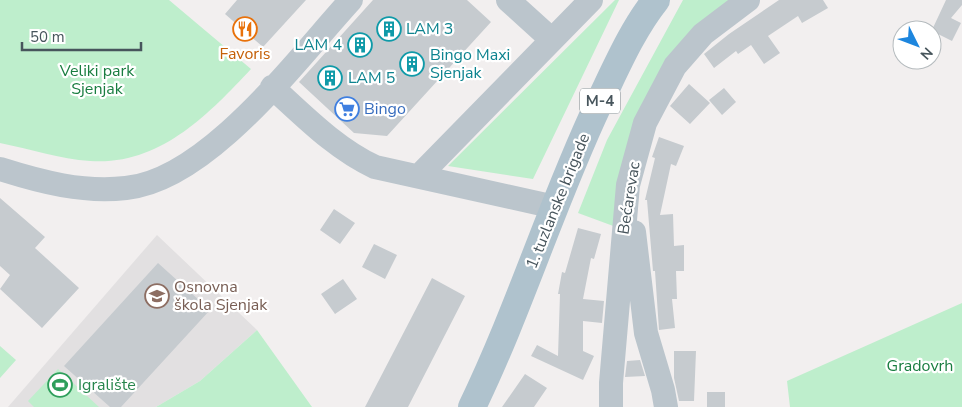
<svg xmlns="http://www.w3.org/2000/svg" width="962" height="407" viewBox="0 0 962 407" font-family="'Nunito Sans',sans-serif">
<style>
.education{fill:#e2e0e1}
.green{fill:#beeecc}
.building{fill:#c6cbcf}
.lines{fill:none;stroke-linecap:round;stroke-linejoin:round}
.minor{stroke:#bbc5cc;stroke-width:24}
.major{stroke:#afc2cd;stroke-width:28}
.labels{text-anchor:middle;dominant-baseline:central;stroke-width:4.5;stroke-linejoin:round;paint-order:stroke}
.shield{fill:#fff;stroke:#7e888d;stroke-width:1}
.shield-label{font-size:15px;font-weight:bold;fill:#47555c}
.culture-label{font-size:16px;fill:#0d838f;stroke:#fff;text-anchor:start}
.food-label{font-size:16px;fill:#c56008;stroke:#fff}
.park-label{font-size:16px;fill:#197d40;stroke:#fff}
.shop-label{font-size:16px;fill:#366cbe;stroke:#fff;text-anchor:start}
.street-label{font-size:16px;fill:#47555c;stroke:#fff}
.education-label{font-size:16px;fill:#785e54;stroke:#fff;text-anchor:start}
.leisure-label{font-size:16px;fill:#27864d;stroke:#fff;text-anchor:start}
</style>
<rect width="100%" height="100%" fill="#f2efef"/>
<path class="education" d="M157 235 257 330 200 381 156 407H8Z"/>
<path class="green" d="M0 0H169L251 69C208 115 159 166 90 161 60 159 30 149 0 143Z
M615 0H619L533 179 448 166Z
M683 0H732L684 43 616 227 578 213 607 140Z
M962 303V407H790L787 381Z
M257 330 312 407H156L200 381Z
M0 346 16 360 0 378Z
M58 369 99 407H34L28 401Z"/>
<path class="building" d="M237 0H306L263 47 225 14Z
M373 0H467L491 22 387 136 354 133 299 82Z
M779 0H823L828 8 802 23 798 16 768 36 780 53 764 64 751 45 738 54 736 51 714 68 704 54 729 34Z
M946 0H962V5L951 18 961 23 952 41 936 33 932 38V30Z
M689 84 710 103 690 124 670 106Z
M724 88 736 102 722 115 709 100Z
M659 137 684 146 676 166 671 164 660 215 673 214 674 246 684 245V271H676L677 299H672L675 328 659 330 655 271H653L647 200H645L655 158 652 157Z
M0 198 45 237 35 248 79 288 42 328 0 289 10 275 0 266Z
M334 209 355 223 340 244 320 230Z
M578 228 601 234 594 259 591 258 583 299 604 301 602 323 583 321V351L594 356 583 380 531 356 537 345 558 356 560 294H558L562 272 565 273Z
M374 244 397 255 385 279 362 267Z
M158 263 210 310 121 407H110L64 366Z
M432 278 465 296 408 407H365Z
M343 279 357 299 335 314 321 294Z
M674 351H696L694 401H679L674 378Z
M640 360 645 376 625 377 627 361Z
M525 374 547 388 534 407H502Z
M707 392H725V407H707Z"/>
<g class="lines">
<path class="minor" d="M508 0 551 39
M272 87C304 116 336 149 375 167L555 207
M0 169C41 182 83 193 126 188 208 180 297 59 351 0
M419 176 591 0
M634 232 646 333 663 390 666 407
M611 407V383L628 185 645 123 675 66 703 34 748 0"/>
<path class="major" d="M472 407C520 308 552 202 599 103 616 68 632 30 656 0"/>
</g>
<defs>
<g id="restaurant-ring" transform="scale(1.25)"><circle r="9.5" fill="#fff" stroke="#e8710a" stroke-width="1.5"/><path d="M-5-6h1v4h1v-4h1v4h1v-4h1v5L-1.5 .5V6h-2V.5L-5-1ZM5-6V6H3V1.5H1.5Q1.5-4 5-6Z" fill="#e8710a"/></g>
<g id="building-ring" transform="scale(1.25)"><circle r="9.5" fill="#fff" stroke="#0f9aa8" stroke-width="1.5"/><path d="M-4-6H4V6H1V3H-1V6H-4ZM-2.5-4.3h1.7v1.8h-1.7ZM.8-4.3h1.7v1.8H.8ZM-2.5-1h1.7V.8h-1.7ZM.8-1h1.7V.8H.8Z" fill="#0f9aa8"/></g>
<g id="supermarket-ring" transform="scale(1.25)"><circle r="9.5" fill="#fff" stroke="#3f7fe0" stroke-width="1.5"/><path d="M-6-5.5h2.5l.6 2H6L4.5 2H-2.5L-4.4-4H-6ZM-1.5 3.2a1.3 1.3 0 1 0 .1 0ZM3 3.2a1.3 1.3 0 1 0 .1 0Z" fill="#3f7fe0"/></g>
<g id="school-ring" transform="scale(1.25)"><circle r="9.5" fill="#fff" stroke="#8d6e63" stroke-width="1.5"/><path d="M0-5L7-2L0 1L-7-2ZM-4 1L0 2.5L4 1V4Q0 6-4 4Z" fill="#8d6e63"/></g>
<g id="stadium-ring" transform="scale(1.25)"><circle r="9.5" fill="#fff" stroke="#2e9e5b" stroke-width="1.5"/><path d="M0-5a6.5 5 0 1 0 0 10a6.5 5 0 1 0 0-10ZM-3.5-1.8h7v3.6h-7Z" fill="#2e9e5b"/></g>
</defs>
<g fill-rule="evenodd">
<use href="#restaurant-ring" x="245" y="29"/>
<use href="#building-ring" x="389" y="29"/>
<use href="#building-ring" x="360" y="45"/>
<use href="#building-ring" x="412" y="64"/>
<use href="#building-ring" x="330" y="78"/>
<use href="#supermarket-ring" x="347" y="109"/>
<use href="#school-ring" x="157" y="296"/>
<use href="#stadium-ring" x="60" y="385"/>
</g>
<g class="labels">
<rect class="shield" x="580" y="88.5" width="40" height="25" rx="4"/>
<g class="shield-label">
<text x="600" y="101">M-4</text>
</g>
<g class="culture-label">
<text x="406" y="29">LAM 3</text>
<text x="342" y="45" text-anchor="end">LAM 4</text>
<text x="430" y="55">Bingo Maxi<tspan x="430" dy="18">Sjenjak</tspan></text>
<text x="348" y="78">LAM 5</text>
</g>
<g class="food-label">
<text x="245" y="54">Favoris</text>
</g>
<g class="park-label">
<text x="97" y="71">Veliki park<tspan x="97" dy="18">Sjenjak</tspan></text>
<text x="920" y="366">Gradovrh</text>
</g>
<g class="shop-label">
<text x="364" y="109">Bingo</text>
</g>
<g class="street-label">
<text transform="translate(629 198) rotate(-81)">Bećarevac</text>
<text transform="translate(558 201) rotate(-68)">1. tuzlanske brigade</text>
</g>
<g class="education-label">
<text x="174" y="287">Osnovna<tspan x="174" dy="18">škola Sjenjak</tspan></text>
</g>
<g class="leisure-label">
<text x="78" y="385">Igralište</text>
</g>
</g>
<g transform="translate(917 45) rotate(132)"><circle r="24" fill="#ffffff" stroke="#b5bbbe"/>
<path d="M0-4L9 19L0 12L-9 19Z" fill="#1d86de"/>
<text y="-8" font-size="14" font-weight="bold" text-anchor="middle" fill="#47555c">N</text>
</g>
<path d="M22 42v8h119v-8" fill="none" stroke="#47555c" stroke-width="2.5"/>
<text x="30" y="42" font-size="15" fill="#47555c" stroke="#ffffff" stroke-width="4" paint-order="stroke">50 m</text>
</svg>
